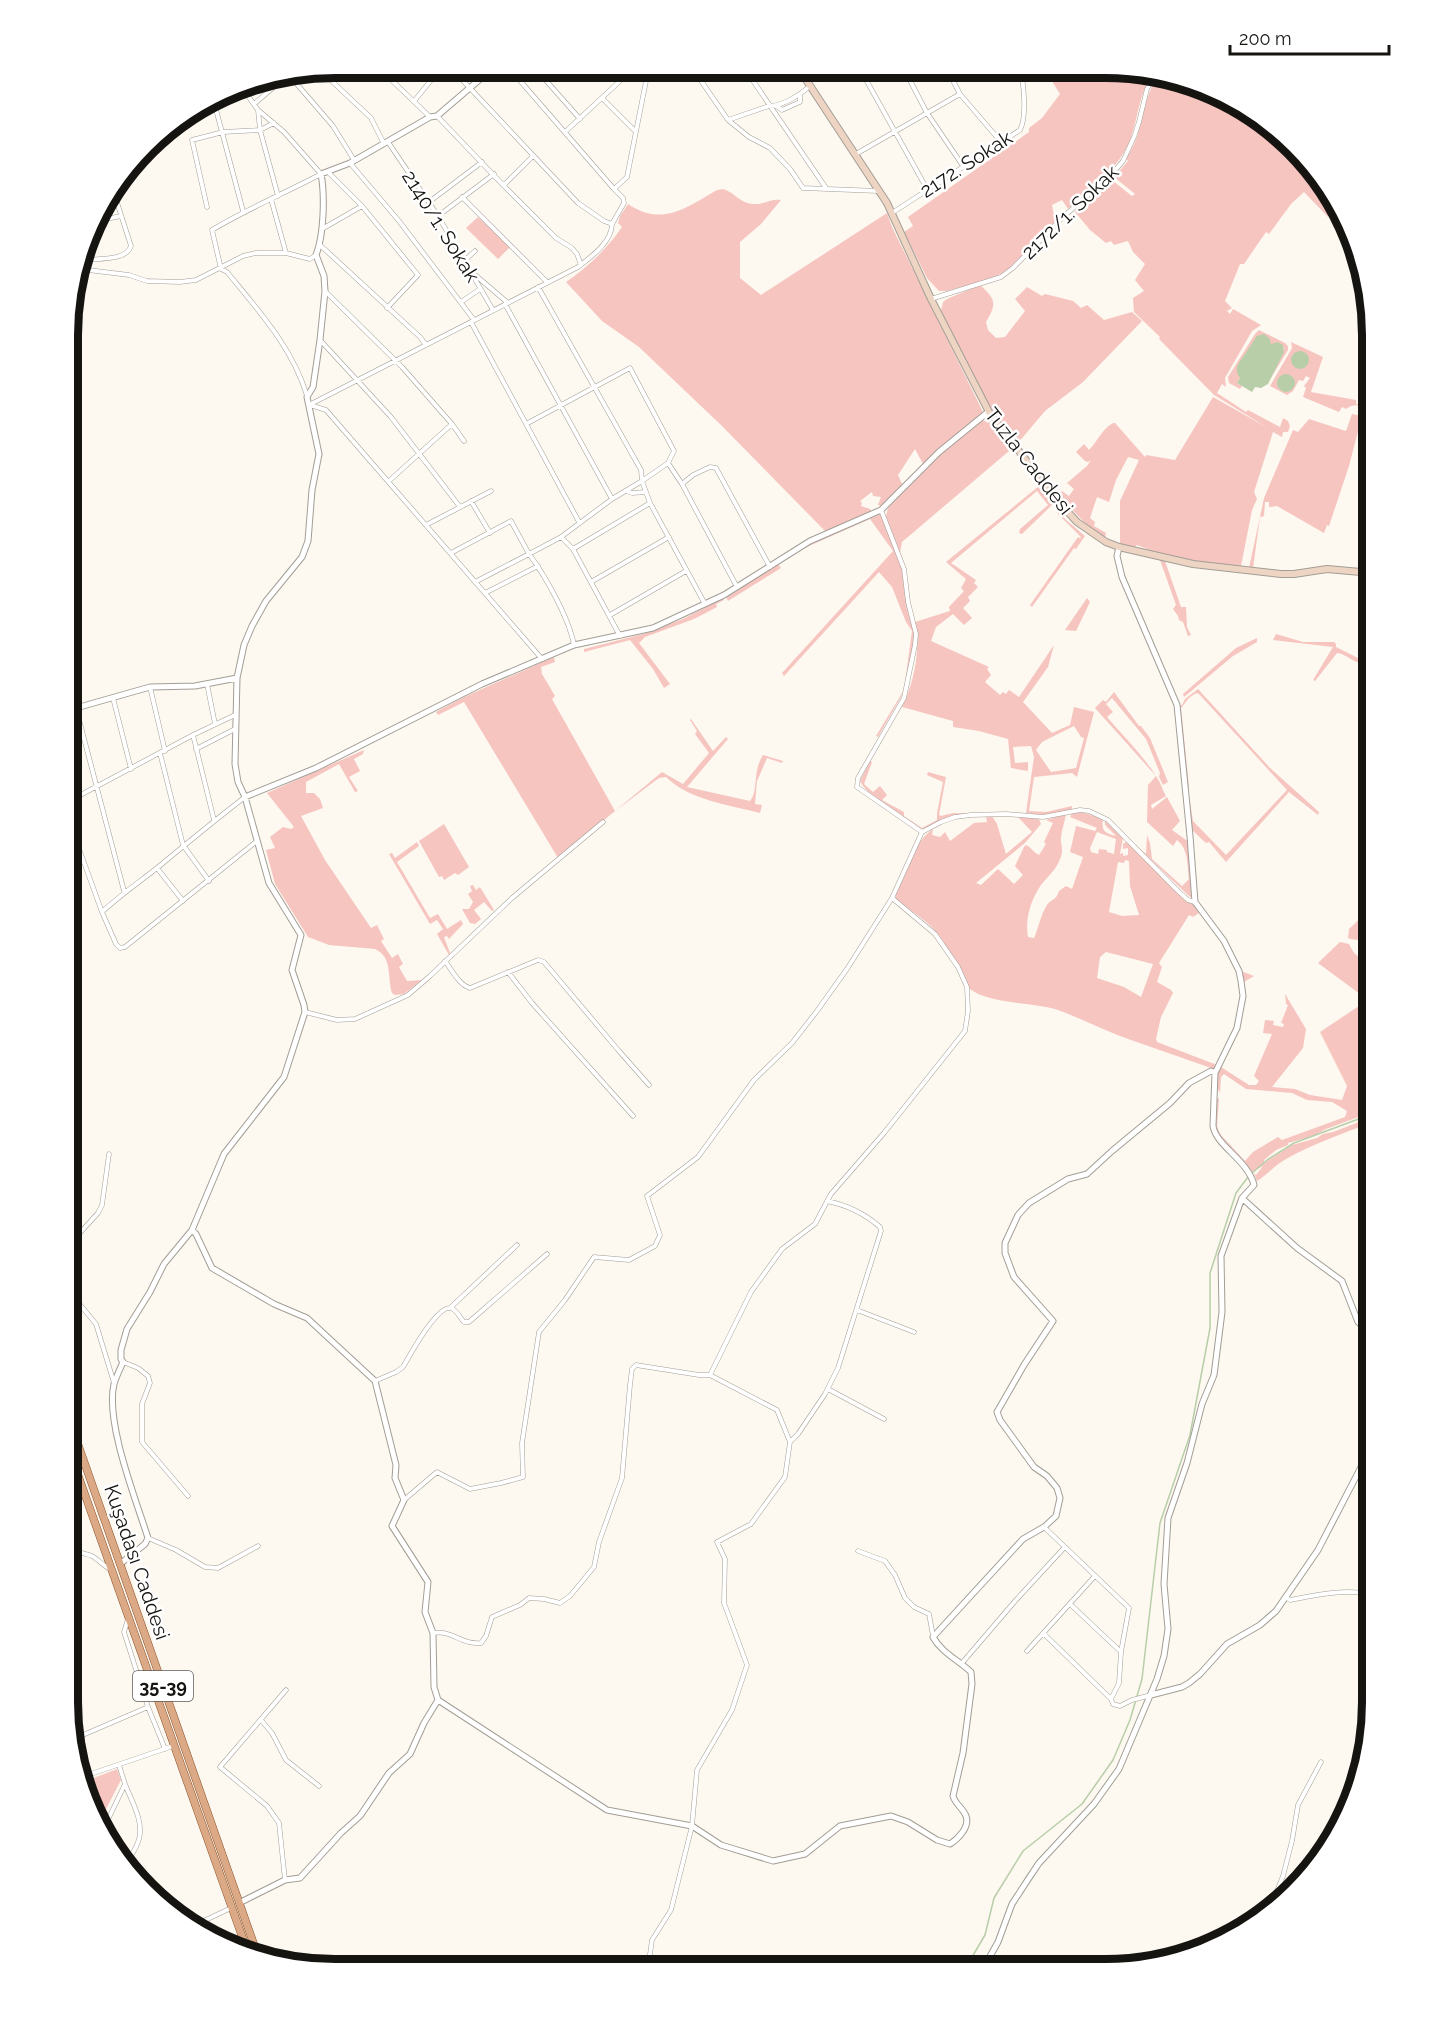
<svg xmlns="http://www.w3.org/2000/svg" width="1440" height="2037" viewBox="0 0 1440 2037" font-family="Raleway,sans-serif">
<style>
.green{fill:#f7c5c0;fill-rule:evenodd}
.water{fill:#b7cea8}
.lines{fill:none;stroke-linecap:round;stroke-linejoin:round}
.stream{stroke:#b7cea8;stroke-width:1.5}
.minor-casing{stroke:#a29e96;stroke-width:5}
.tertiary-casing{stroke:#a29e96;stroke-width:7}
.secondary-casing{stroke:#a29e96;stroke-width:8}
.primary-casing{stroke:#885028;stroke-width:8}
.minor{stroke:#fff;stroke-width:4}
.tertiary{stroke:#fff;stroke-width:5}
.secondary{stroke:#eed4c2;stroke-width:6}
.primary{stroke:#dca986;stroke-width:7}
.labels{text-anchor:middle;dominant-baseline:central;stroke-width:5;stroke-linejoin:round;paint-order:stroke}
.shield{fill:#fff;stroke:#5c5a58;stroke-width:1.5}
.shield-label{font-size:18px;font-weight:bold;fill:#161411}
.street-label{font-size:20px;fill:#161411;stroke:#fff}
.rim{fill:none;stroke:#161411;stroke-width:8}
</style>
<rect width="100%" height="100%" fill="#fdf8f0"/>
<path class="green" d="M1045 70H1140L1146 71 1152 76C1138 97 1139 115 1131 137 1121 168 1090 188 1068 209L1062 200 1052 205 1055 222C1039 239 1018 267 996 276 981 282 963 286 947 291H939L927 278 904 232 913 226 908 217 1029 132V128L1042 118 1060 94Z
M1160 75 1207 88 1268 123 1314 179 1309 185 1333 211 1328 217 1304 192 1291 204 1269 234 1266 232 1244 264H1240L1225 301 1232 308 1227 311 1230 314 1233 309 1261 325 1252 331 1225 378 1226 387 1222 384 1217 393 1246 412 1248 410 1280 427 1283 418 1288 421 1290 426 1288 432H1283L1282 437 1273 432 1254 492 1257 499 1252 510 1241 566 1193 561 1152 551 1137 545 1135 547 1120 544V501L1139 460 1128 457 1116 480 1109 502 1097 497 1090 518 1095 522 1094 526 1106 533 1105 538 1086 524 1058 495 1062 491 1069 496 1074 489 1067 483 1087 466 1091 460 1088 462 1085 461 1076 452 1084 444 1089 450C1098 441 1101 430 1113 423H1115L1145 457 1146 455 1175 460 1213 397 1268 428 1214 395 1159 339 1160 337 1134 312 1133 298 1144 291 1135 280 1145 264 1133 252 1128 241 1114 245 1111 241 1106 243 1090 230 1075 212 1113 181 1132 196 1135 194 1114 177 1128 161 1126 159C1131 150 1136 142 1138 133 1145 112 1145 92 1160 75Z
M723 189C734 192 741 204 753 204 764 205 771 198 781 200L761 224 740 242V278L761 295 887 213 892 227 983 412 923 464 915 449 898 475 903 486 882 506 878 505 881 497 873 496 872 492 860 501 862 503 861 506 870 509 872 512 825 531 721 425 639 347 602 321 566 282C588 267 606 250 622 227L618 223 620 216 628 204C662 227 686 208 717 190Z
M478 217 510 247 498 259 466 228Z
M980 285C996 299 997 304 986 322L988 330 996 338 1005 337 1025 311 1015 299 1027 287 1042 296 1045 294 1073 301 1081 308 1087 305 1104 320 1132 312 1142 321 1083 382 1045 411 1017 444 1047 481 1046 482 995 417 966 364 941 310 943 302 947 299Z
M1259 330 1285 343 1288 346V350L1269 381 1268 380 1283 354 1284 347 1240 364 1238 367 1240 378 1237 383 1242 386 1240 389 1229 383 1228 377 1255 334Z
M1291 342 1323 357 1311 392 1356 400V404L1365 406C1357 405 1352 404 1346 409L1342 407 1339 412 1303 397 1306 388 1304 386 1310 378 1306 376 1303 381 1299 380 1293 391 1287 395 1270 386 1292 348Z
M1352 414 1362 416 1349 466 1329 526 1327 525 1324 533 1277 506 1269 507V502H1265L1264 516 1260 517 1253 568H1249L1264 498 1293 430 1298 432 1309 419 1346 431Z
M981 420 989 422 1009 451 902 542 900 553 886 516 888 508 928 465Z
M1039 486 1053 501V504L1022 534 1019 533 1020 529 1048 505 1037 491 951 563 976 580 974 583 978 587 968 597 970 601 963 608 972 618 964 625 953 614 936 627 931 641 989 667 987 669 991 675 985 682 1000 695 1003 692 1006 694 1009 690 1019 697 1054 645 1048 667 1023 702 1052 733 1070 725 1074 707 1094 712 1077 777 1072 773 1034 777 1029 811 1046 812 1072 806V810L1045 815 1026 813 1034 757 1031 746 1013 747 1015 763 1028 762V771L1011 768 1008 739 979 731 953 727V721L902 707C914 683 921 649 915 622L950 611 949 607 964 591 961 588 966 579 946 562ZM1074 726 1081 737 1084 738 1076 768 1051 772 1036 750 1042 742Z
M1056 504 1065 519 1085 536 1076 549 1074 548 1032 607 1030 605 1078 537 1080 538 1081 537 1058 514Z
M881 514 902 568 909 610 908 612 915 634 905 690 878 737 876 736 904 690 912 631 906 622 892 587 879 572 784 676 782 673 893 551 870 519 802 549 790 557 810 543Z
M1160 560 1165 561 1181 607H1186L1187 627 1191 635 1188 636 1183 622 1179 620 1178 616 1173 609 1176 605Z
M778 564 781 568 728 601 726 597Z
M723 598 724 600 716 604 717 607 694 619 645 637 639 643 670 684 664 688 653 669 630 640 584 652V649L643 634 683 619Z
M1087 598 1090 602 1076 631 1065 630Z
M1276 634 1303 642H1334L1336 644V647L1362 660 1361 663C1352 662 1345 653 1337 653L1315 681 1313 680 1333 647 1273 640Z
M1257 638V642L1233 656 1184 697 1183 694 1236 648Z
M554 657 555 662 541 667 542 674 555 696 552 699 615 811 662 772 683 784 709 753 695 734 697 731 690 720 691 719 713 751 726 737 728 739 687 787 750 801C759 790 752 772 763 755L783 761 782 763 767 758 757 781 755 804 762 805 760 813C730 805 689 800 666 777L659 778 615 811 558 858 464 702 438 715 436 712 464 697Z
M1198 689 1270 768 1319 812 1318 815 1289 792 1226 862 1209 842 1206 843 1192 830 1187 797 1189 796 1193 821 1226 855 1287 790 1199 694 1196 693 1189 698 1181 708 1189 787 1186 788 1178 705H1182L1185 699Z
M1114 692 1139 726H1141L1150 738 1168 782 1163 785 1159 777 1160 773 1146 739 1112 698 1106 704 1113 712 1107 717C1123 736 1142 754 1156 776 1161 783 1162 789 1166 796L1151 805 1152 809 1167 797 1180 821 1172 830 1189 842 1193 896 1190 897 1133 843 1146 854 1147 835 1150 843 1152 859 1182 886 1189 879C1187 865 1189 850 1177 840L1173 846 1147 822 1148 785 1156 776 1095 708 1103 700 1106 702Z
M364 750 363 754 354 759 360 771 349 777 358 791 355 792 339 764 306 782V793H314L320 799 323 808 301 816 325 860 371 928 377 925 384 939 381 941 392 958 398 954 403 964 399 967 407 981 422 980 404 994 395 995 392 993C387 977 393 957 375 949L329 945 308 937 275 884 266 850 275 848 270 837 283 827 291 829 294 827 267 793Z
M870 761 872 762 864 784 873 792 880 786 887 795 882 800 904 812V816L922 828 937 820V813L943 782 927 775 928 772 946 777 939 815 941 816 953 813 987 814 952 817 922 830C906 819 867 797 860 781Z
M1082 812 1103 819C1101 831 1105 833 1116 836L1105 825V820L1123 838 1120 854 1123 853V856L1128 855V848L1123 849V844L1126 842 1129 844 1176 891 1192 903 1199 913 1193 917 1189 915 1159 963 1162 967 1157 982 1171 990 1173 993 1161 1017 1156 1039 1157 1042 1217 1065 1214 1069C1186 1059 1159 1050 1131 1040 1105 1031 1081 1018 1055 1009 1031 1002 989 1004 970 989 958 980 951 952 941 938 930 922 911 911 896 899L895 892C905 871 913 843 933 829L932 835 940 837 945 832 950 841 974 823 987 822 986 816H992L997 824 1006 854 1032 832 1018 817 1039 819 1041 824 1025 843 976 883 981 885 998 869 1014 884 1023 875 1015 866 1024 847 1026 845C1031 847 1033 852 1039 855L1046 844 1044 842 1053 823 1046 820 1066 814C1065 822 1060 834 1061 842 1062 848 1063 852 1060 859 1056 870 1048 876 1041 885 1030 901 1025 920 1028 937L1034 938C1039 927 1040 916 1047 905 1052 898 1056 901 1059 891L1066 886 1072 889 1083 857 1070 852 1076 826 1095 831 1097 828 1070 817 1072 813ZM1097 832 1116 839 1114 854 1107 852V850L1099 849 1098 854 1091 852 1090 848ZM1125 860 1129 861 1130 886 1139 915 1122 916 1109 912 1118 862 1124 863ZM1106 952 1153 964 1141 997 1124 987 1097 978 1100 957Z
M444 824 469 867 458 875 455 873 444 880 442 876 439 877 419 841Z
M417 842 419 846 397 862 430 918 438 914 447 929 461 920 463 924 449 939 447 936 444 937 450 953 449 955 437 934 443 929 437 920 430 924 389 854 392 853 395 858Z
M473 885 476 890 480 887 494 910 492 911 484 902 474 910 481 919 475 924 470 923 462 909H469L473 902 468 894 472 891 470 886Z
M1372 907V1112L1326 1129 1313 1136 1288 1143V1145L1276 1150 1264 1160V1163L1292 1145 1317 1138 1323 1134 1333 1132 1372 1117V1122C1343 1134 1314 1143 1286 1159 1275 1165 1267 1175 1257 1181L1254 1173 1256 1175 1263 1166 1252 1172 1217 1133 1214 1124 1217 1099 1219 1098 1217 1127 1220 1134 1245 1161 1253 1152 1278 1137 1282 1140 1345 1117 1347 1111 1332 1102 1307 1100 1292 1093 1246 1089 1224 1074 1221 1077 1220 1093C1206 1069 1236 1041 1240 1018 1243 1003 1241 986 1241 971L1254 976 1244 982C1247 1016 1236 1037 1221 1067L1249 1085H1256L1259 1081 1254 1076 1272 1034 1263 1033 1265 1020 1274 1021 1273 1025 1283 1027 1284 1024 1281 1023 1288 1005 1286 1004 1285 994 1306 1029 1303 1048 1272 1087 1295 1089 1310 1095 1342 1100 1347 1086 1320 1032 1368 1000 1318 963 1340 942 1349 944C1353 952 1357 959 1367 959L1372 948 1369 942C1361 939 1355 941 1348 938L1349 929Z
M117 1769 121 1780 104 1813 99 1812 89 1795 86 1781Z"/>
<path class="water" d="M1264 334 1270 339 1271 344 1278 342 1283 345 1284 352 1268 384 1261 388 1255 387 1252 392 1237 383 1240 378 1237 373V366L1257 336Z
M1291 360a9 9 0 1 1 18 0a9 9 0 1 1-18 0Z
M1277 383a9 9 0 1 1 18 0a9 9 0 1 1-18 0Z"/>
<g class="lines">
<path class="stream" d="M1251 1174 1267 1160 1294 1143 1372 1114
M965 1969 985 1935 994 1898 1023 1851 1082 1804 1113 1760 1130 1720 1142 1679 1160 1523 1190 1435 1210 1328V1273L1236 1193 1248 1177"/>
<g class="minor-casing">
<path id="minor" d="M379 68 430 117
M422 68 433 78
M509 68 614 189 627 177 646 81 638 68
M535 68 580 119
M693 69 728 120 749 137 770 148 790 169 803 188 878 191
M745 69 826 188
M860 69 927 189
M904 69 927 113 963 166
M947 69 960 94 1001 142
M320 70 371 118 384 144
M289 75 333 126 354 160
M332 81 345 68
M241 86 258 110 284 132 321 174C285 193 247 209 212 230L221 269 227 272C258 310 293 348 307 396
M602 98 635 131
M415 100 441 68
M214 102 243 211
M254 104 288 75
M776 106 782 110 800 102V94
M258 110 260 130 278 196
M437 116 504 186 556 238 572 248 577 254 581 265
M728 120 769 106C783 106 800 95 810 86
M565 132 634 68
M388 142 438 216 493 310
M856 154 960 94
M350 163 399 221 474 320
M328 172 362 206 418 275 387 308
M504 185 533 156
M462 197 547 282
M271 199 286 253
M429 202 482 162
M207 207 192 140 223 132 260 130 274 123
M892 213 1020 130C1027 117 1024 84 1020 69
M438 216 494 174
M96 221 121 216
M612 224 624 203 623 198 614 189
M322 229 362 206
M320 245 420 337 426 345
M465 260 475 251
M80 269 129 275 147 281 180 282 196 280 243 256 256 253H286L310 259 316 255
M88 270 86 260C100 258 126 261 131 246L113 190
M474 274 508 303
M538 287 641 470 642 481 650 503 705 604
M325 291 402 367 452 424 389 481
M931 299 1001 277 1013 268 1063 217 1111 175 1123 161 1134 137 1139 122 1147 89 1156 74
M461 302 480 289
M505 304 612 499
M471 322 579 522
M320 340 391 417 460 507
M309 405 578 267C591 257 612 242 612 224L604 221 578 203 451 68
M310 405 326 410 542 659
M452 424 464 441
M526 424 630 368 674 451 668 463 642 481 612 499 561 537 529 554C546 577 569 618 574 645
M668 463 682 484 737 587
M682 484 693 475 710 467 716 468 770 567
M626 491 632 493 646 492
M471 501 490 533
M881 510 904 569 908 602 916 634 915 645 904 698 858 778 857 787 922 832
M426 525 491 491
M561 537 573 549 620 636
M573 549 650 503
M451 553 511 521 529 554 475 582
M591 582 669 537
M485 593 538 566
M610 615 686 571
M207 684 215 724
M150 687 165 751
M113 698 131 769
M76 708 124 891
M193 735 73 799 70 803 74 835 102 912 116 944 120 948 125 947 257 841
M196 749 235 729
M160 753 183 845 209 881
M214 820 193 735 235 715
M157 868 183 901
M102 912C119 896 138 883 157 868 186 844 215 820 245 797
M445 961C452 970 459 985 470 988L538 960 544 962 619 1051 649 1085
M508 972 532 1003 633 1116
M305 1012 337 1020 355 1019 408 995 430 976 512 898 603 822
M68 1246 98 1213 102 1205 109 1154
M68 1290 96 1324 114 1383
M450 1308 517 1245
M857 1310 914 1332
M123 1362 138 1368 148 1376 150 1383 142 1404V1442L188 1496
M710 1375 751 1292 782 1249 815 1224 831 1194 884 1133 965 1031 968 1011 967 987 958 967 935 934 892 898
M375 1381 396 1372 403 1367C410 1355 437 1305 451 1308 457 1310 460 1318 464 1322H469L547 1254
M828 1389 884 1419
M790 1442 798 1434 825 1394 838 1368 881 1231 880 1227C865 1214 847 1205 827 1201
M404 1500 437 1472 470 1489 501 1483 523 1477 522 1443 539 1332 565 1300 594 1257 629 1260 655 1246 660 1235 647 1196 698 1157 754 1080 792 1043 817 1011 847 969 892 898 922 832 941 822 955 817 971 815 1006 814 1043 817 1080 810 1089 811 1108 820 1178 891 1188 900 1195 902
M68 1518C69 1528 68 1545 78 1551 82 1554 88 1554 92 1556 98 1559 103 1566 112 1570
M1044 1527 1129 1608 1121 1652 1119 1683 1111 1699
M148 1538 176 1550 205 1567 218 1568 258 1546
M858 1551 885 1561 895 1575 905 1598 914 1607 929 1614 933 1636
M1287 1598 1290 1600C1316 1595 1346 1588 1372 1595
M1070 1604 1121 1652
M128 1619 124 1632 148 1707 165 1749
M433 1633C453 1630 461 1645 481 1643L486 1636 492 1617 520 1605 529 1598 544 1599 560 1603 570 1596 594 1567 599 1542 622 1478 630 1385 632 1369 636 1365 699 1375H710L777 1410 790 1442 785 1477 751 1524 717 1542 725 1559 724 1603 747 1665 732 1710 697 1770 692 1826 671 1910 652 1940 648 1968
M1043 1633 1111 1699 1113 1704 1120 1706 1132 1700 1151 1695
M1027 1651 1094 1577
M962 1663 1016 1600 1064 1548
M261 1720 272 1733 286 1760 319 1786
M76 1738 148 1707
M85 1776 173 1746
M125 1784C131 1800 144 1821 139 1839 137 1847 132 1854 128 1861
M92 1807 99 1820 107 1821
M103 1830 125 1784 119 1765
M285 1880 279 1823 267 1806 220 1767 286 1690
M158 1897 198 1924
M1273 1909V1901L1283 1876 1292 1841 1298 1805 1321 1762
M193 1926 231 1908"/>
</g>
<g class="tertiary-casing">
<path id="tertiary" d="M237 678 244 645 252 626 266 601 302 557 308 541 312 490 319 454 307 397 313 387 320 340 325 291 324 276 316 255C324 235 325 195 321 174L350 163 430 117 437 116 493 68
M69 710 150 687 195 686 237 678 235 764 238 782 245 797 269 883 301 935 292 970 304 1005 305 1012 284 1077 224 1154 192 1230 164 1264 150 1292 127 1329 121 1350V1359L123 1362C120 1369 116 1377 114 1384 105 1422 136 1500 148 1538L145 1544 120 1564
M245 797 316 768 482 684 574 645 653 628 724 595 810 541 881 510 939 452 988 412
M1242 1198 1297 1248 1342 1281 1358 1322 1372 1333
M192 1230 196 1234 212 1268 274 1304 307 1318 375 1381 396 1465 395 1478 404 1500 392 1526 428 1582 425 1612 433 1633 434 1687 438 1700 607 1810 692 1826 721 1845 773 1861 805 1854 840 1826 891 1816 908 1822 937 1840 950 1844C958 1839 970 1827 966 1816 963 1808 955 1804 953 1796L963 1753 972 1684 971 1672C958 1660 941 1652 933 1637L1023 1539 1044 1527 1056 1516 1060 1498 1057 1488 1047 1476 1034 1467 1000 1420 997 1412 1024 1365 1053 1321 1014 1277 1005 1253V1243L1018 1215 1029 1203 1068 1179 1087 1174 1112 1151 1170 1103 1189 1083 1211 1071 1215 1073
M1151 1695 1182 1687 1189 1683 1200 1674 1227 1644 1260 1625 1276 1611 1318 1550 1360 1469 1372 1451
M239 1903 285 1880 300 1878 341 1833 360 1816 389 1773 410 1754 424 1723 438 1700
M983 1969 998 1942 1012 1904 1029 1878 1039 1863 1094 1804 1119 1769 1157 1679 1164 1656 1168 1629 1164 1584 1168 1518 1187 1463 1202 1404 1214 1375 1222 1312 1221 1256 1242 1198 1254 1185C1248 1160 1216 1146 1213 1126L1215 1073 1237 1028 1243 996 1241 981 1239 971 1224 941 1195 902 1190 836 1177 705 1122 577 1117 556 1119 547"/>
</g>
<g class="secondary-casing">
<path id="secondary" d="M799 69 887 203 931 299 990 414 1058 501 1077 522 1106 542 1119 547 1193 564 1281 574H1294L1327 569 1372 573"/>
</g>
<g class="primary-casing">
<path id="primary" d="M68 1416 258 1956
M68 1447 248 1953"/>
</g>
<use href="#minor" class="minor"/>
<use href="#tertiary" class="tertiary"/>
<use href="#secondary" class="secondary"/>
<use href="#primary" class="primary"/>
</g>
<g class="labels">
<rect class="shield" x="133" y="1671" width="60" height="30" rx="4.5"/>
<g class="shield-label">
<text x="163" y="1686">35-39</text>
</g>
<g class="street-label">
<text transform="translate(966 164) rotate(-33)">2172. Sokak</text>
<text transform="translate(1070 212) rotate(-44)">2172/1. Sokak</text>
<text transform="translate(441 226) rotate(58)">2140/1. Sokak</text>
<text transform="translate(1029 461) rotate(52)">Tuzla Caddesi</text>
<text transform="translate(137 1562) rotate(71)">Kuşadası Caddesi</text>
</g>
</g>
<path d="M0 0H1440V2037H0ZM335 78H1105A257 257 0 0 1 1362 335V1702A257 257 0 0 1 1105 1959H335A257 257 0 0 1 78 1702V335A257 257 0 0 1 335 78Z" fill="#fff" fill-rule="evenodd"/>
<path class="rim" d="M335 78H1105A257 257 0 0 1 1362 335V1702A257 257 0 0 1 1105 1959H335A257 257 0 0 1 78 1702V335A257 257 0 0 1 335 78Z"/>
<path d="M1230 45v9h159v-9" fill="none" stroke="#161411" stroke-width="3"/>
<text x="1239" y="45" font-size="18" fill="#161411" stroke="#ffffff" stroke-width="4.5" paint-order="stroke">200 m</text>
</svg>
